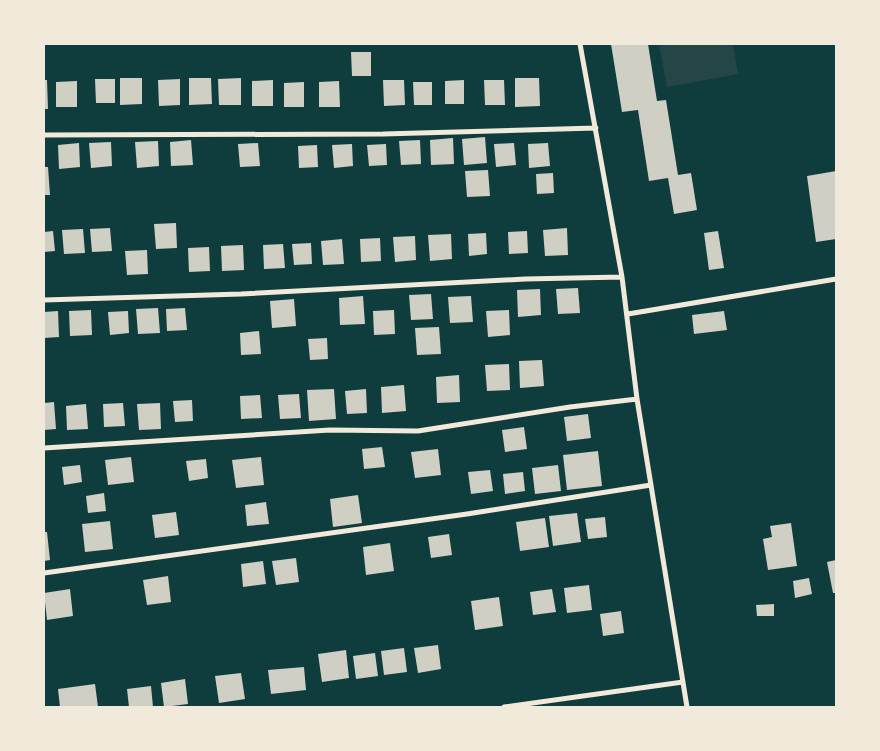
<svg xmlns="http://www.w3.org/2000/svg" width="880" height="751" viewBox="0 0 880 751" font-family="Barlow,sans-serif">
<style>
.green{fill:#244646}
.building{fill:#cfcfc3}
.lines{fill:none;stroke-linecap:round;stroke-linejoin:round}
.minor{stroke:#f1e9da;stroke-width:5}
</style>
<rect width="100%" height="100%" fill="#0f3d3e"/>
<path class="green" d="M659 44H733L738 74 667 87Z"/>
<path class="building" d="M611 44H648L657 101 666 100 678 175 691 173 697 210 674 214 668 178 649 181 638 110 622 112Z
M351 52H371V76H352Z
M120 78H142V104L120 105Z
M189 78H211L212 104 189 105Z
M241 78V105H219L218 79Z
M515 78H539L540 106 515 107Z
M95 79H115V103H96Z
M180 79V105L159 106 158 80Z
M44 80H47L48 109H44Z
M273 80V106H252V81Z
M383 80H404L405 105 384 106Z
M464 80V104H445V81Z
M484 80H504L505 105H485Z
M77 81V107H56V82Z
M339 81 340 107H319V82Z
M304 82V107H284V83Z
M413 82H432V105H414Z
M485 137 487 163 464 165 462 139Z
M453 138 454 164 431 165 430 140Z
M191 140 193 165 171 166 170 142Z
M420 140 421 164 401 165 399 141Z
M158 141 159 166 137 168 135 142Z
M111 142 112 166 91 168 89 143Z
M79 143 80 167 59 169 58 145Z
M258 143 260 166 240 167 238 144Z
M514 143 516 165 496 167 494 144Z
M548 143 550 166 529 168 528 144Z
M352 144 353 166 334 168 332 145Z
M386 144 387 165 369 166 367 145Z
M317 145 318 167 299 168 298 146Z
M44 167H48L50 195H44Z
M488 170 490 196 467 197 465 171Z
M836 171V239L816 242 807 176Z
M553 173 554 193 537 194 536 174Z
M176 223 177 248 156 249 154 224Z
M110 228 112 251 92 252 90 229Z
M567 228 568 255 545 256 543 230Z
M83 229 85 253 64 254 62 230Z
M53 231 55 251 44 252V232Z
M527 231 528 253 509 254 508 232Z
M718 231 724 268 709 270 704 233Z
M486 233 487 254 469 256 468 234Z
M451 234 452 259 430 261 428 235Z
M415 236 416 260 395 262 393 237Z
M380 238 381 261 361 262 360 239Z
M342 239 344 264 323 265 321 241Z
M311 243 312 264 294 265 292 244Z
M283 244 285 268 264 269 263 245Z
M243 245 244 270 222 271 221 246Z
M209 247 210 271 189 272 188 248Z
M147 250 148 274 127 275 125 251Z
M578 288 580 313 558 314 556 289Z
M540 289 541 315 518 317 517 290Z
M431 294 433 319 411 320 409 295Z
M363 296 365 324 340 325 339 298Z
M471 296 473 322 450 323 448 297Z
M294 299 296 326 272 328 270 301Z
M158 308 160 333 138 334 136 309Z
M185 308 187 330 167 331 166 309Z
M91 310 92 335 70 336 69 311Z
M394 310 395 334 374 335 373 311Z
M509 310 510 335 488 337 486 311Z
M58 311 59 337 44 338V312Z
M128 311 129 333 110 335 108 312Z
M724 311 727 330 694 334 692 315Z
M439 327 441 354 417 355 415 328Z
M259 331 261 354 241 355 240 333Z
M327 338 328 359 310 360 308 339Z
M542 360 544 386 520 388 519 361Z
M509 364 510 390 487 391 485 365Z
M459 375 460 402 437 403 436 377Z
M404 385 406 411 382 413 381 387Z
M334 389 336 419 309 421 307 390Z
M366 389 367 413 347 414 345 391Z
M299 394 301 418 280 419 278 395Z
M260 395 262 418 241 419 240 396Z
M192 400 193 421 175 422 173 401Z
M54 402 56 429 44 430V403Z
M123 403 125 426 104 427 103 404Z
M160 403 161 429 139 430 137 404Z
M86 404 88 429 67 430 66 406Z
M588 414 591 438 567 441 564 417Z
M524 427 527 449 505 452 502 430Z
M382 447 385 467 364 469 362 449Z
M438 449 441 475 415 478 411 452Z
M598 451 602 486 567 490 563 455Z
M131 457 134 482 108 485 105 460Z
M261 457 264 485 236 488 232 460Z
M206 459 208 478 189 481 186 461Z
M80 465 82 482 64 485 62 467Z
M558 465 561 491 535 494 532 468Z
M490 470 493 491 471 494 468 472Z
M523 472 525 491 505 494 503 474Z
M104 493 106 511 88 513 86 496Z
M358 495 362 523 333 527 330 499Z
M266 502 269 524 247 526 245 505Z
M176 512 179 535 155 538 152 515Z
M577 513 581 542 553 546 549 516Z
M605 517 607 537 588 539 585 519Z
M545 518 549 547 520 551 516 522Z
M110 521 113 549 85 552 82 524Z
M791 523 797 566 768 570 763 539 772 537 770 526Z
M44 532H47L50 560 44 561Z
M449 534 452 555 431 558 428 537Z
M390 543 394 571 366 575 363 547Z
M296 558 299 582 276 585 272 561Z
M836 560V593H833L827 562Z
M263 561 266 584 243 587 241 564Z
M168 576 171 602 147 605 143 580Z
M809 578 812 594 795 598 793 581Z
M589 585 592 610 567 613 564 588Z
M70 589 73 616 47 620 44 593Z
M552 589 556 612 533 615 530 592Z
M499 597 503 626 475 630 471 601Z
M774 604V616H757L756 605Z
M621 611 624 633 603 636 600 614Z
M438 645 441 669 418 673 414 648Z
M404 648 407 672 384 675 381 651Z
M346 650 349 678 322 682 318 654Z
M375 653 378 676 356 679 353 656Z
M304 667 306 690 271 694 268 670Z
M241 673 245 699 219 703 215 676Z
M185 679 188 704 164 707 161 683Z
M95 684 98 707H60L58 689Z
M151 686 153 707H129L127 689Z"/>
<g class="lines">
<path class="minor" d="M580 44 622 277 637 399 687 707
M44 135 383 134 596 128
M44 300 241 294 525 279 622 277
M628 314 836 279
M44 448 330 430 418 431 570 407 637 399
M44 573 467 514 651 485
M504 707 683 682"/>
</g>
<rect width="880" height="751" fill="none" stroke="#f1e9da" stroke-width="90"/>
</svg>
